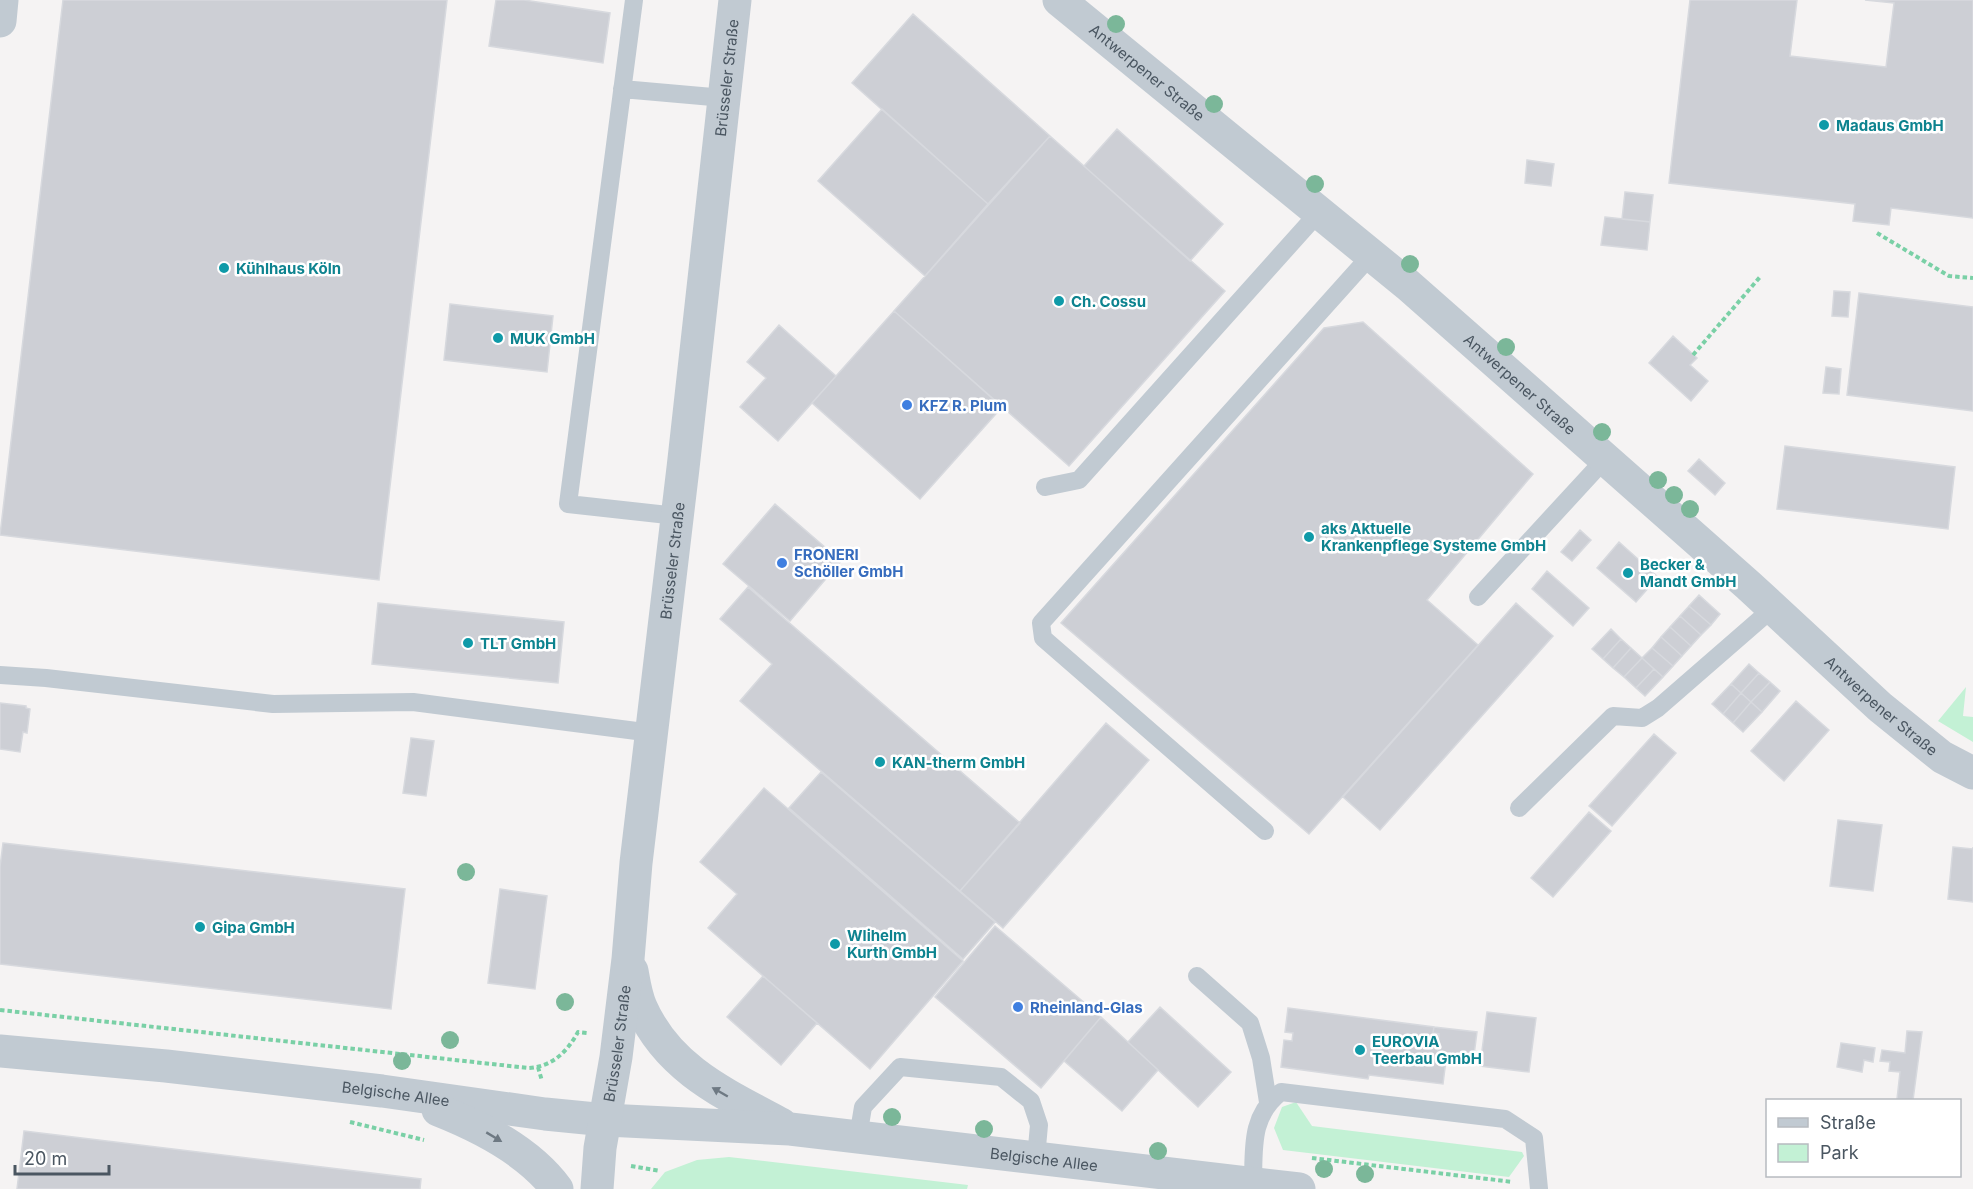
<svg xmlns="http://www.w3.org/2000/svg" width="1973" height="1189" viewBox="0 0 1973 1189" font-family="Inter,sans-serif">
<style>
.green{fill:#c3f1d5}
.building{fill:#cdcfd5;stroke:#d7d9de;stroke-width:1.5}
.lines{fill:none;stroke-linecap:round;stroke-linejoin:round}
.path{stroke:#7ad0a6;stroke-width:4;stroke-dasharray:4.5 3;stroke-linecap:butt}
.lane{stroke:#c1cad2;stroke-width:18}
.street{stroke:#c1cad2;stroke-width:33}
.tree{fill:#7bb799}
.oneway{fill:#6e7983}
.culture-dot{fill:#0f9aa8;stroke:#fff;stroke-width:2}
.shop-dot{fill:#3f7fe0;stroke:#fff;stroke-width:2}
.labels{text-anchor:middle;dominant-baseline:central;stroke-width:5;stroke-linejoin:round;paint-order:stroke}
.street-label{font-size:15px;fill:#4a5661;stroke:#fff}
.culture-label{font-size:15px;font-weight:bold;fill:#0d838f;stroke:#fff;text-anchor:start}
.shop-label{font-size:15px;font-weight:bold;fill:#366cbe;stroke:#fff;text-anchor:start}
</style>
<rect width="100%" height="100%" fill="#f5f3f3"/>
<path class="green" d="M1966 687 1963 716 1973 717V742L1938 721Z
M1296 1102 1312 1126 1522 1152 1524 1156 1509 1177 1283 1150 1274 1128 1282 1107Z
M729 1157 968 1185 967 1189H651L665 1172 697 1160Z"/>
<path class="building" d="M63 0H447L379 580 0 535Z
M496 0H524L610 13 603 63 489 46Z
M1690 0H1797L1790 56 1886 67 1894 3 1865 0H1973V218L1891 208 1889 225 1853 221 1855 204 1669 183Z
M913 14 1050 136 988 204 852 83Z
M882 109 988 204 925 276 818 181Z
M1117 129 1223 224 1190 261 1084 166Z
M1050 136 1225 291 1069 466 894 311Z
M1527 160 1554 164 1551 186 1525 183Z
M1625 192 1653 195 1650 222 1622 219Z
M1605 217 1650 222 1647 250 1601 245Z
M1834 291 1850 292 1848 317 1832 316Z
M1859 293 1973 307V411L1847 395Z
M450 304 553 316 547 372 444 360Z
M894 311 1002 407 920 499 812 403Z
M1363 322 1533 474 1427 600 1478 645 1309 834 1061 623 1324 328Z
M779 325 836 376 778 441 740 407 766 378 747 362Z
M1673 336 1697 358 1690 365 1708 381 1691 401 1649 363Z
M1826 367 1841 369 1839 394 1823 393Z
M1785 446 1955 467 1948 529 1777 509Z
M1699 459 1725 483 1715 495 1688 471Z
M775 504 841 561 790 621 723 564Z
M1580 530 1591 540 1572 561 1561 552Z
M1619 542 1658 577 1636 602 1597 568Z
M1547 571 1589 608 1573 626 1532 589Z
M748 587 1020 823 960 891 740 701 772 664 720 619Z
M1699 595 1720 614 1711 625 1689 606Z
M378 603 564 622 558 683 372 664Z
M1516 603 1553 636 1380 830 1343 797Z
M1689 606 1711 625 1701 635 1680 616Z
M1680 616 1701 635 1691 646 1670 627Z
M1670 627 1691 646 1682 656 1661 637Z
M1611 629 1621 639 1603 659 1592 649Z
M1661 637 1682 656 1673 666 1652 648Z
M1621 639 1631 648 1613 668 1603 659Z
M1631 648 1642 658 1624 677 1613 668Z
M1652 648 1673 666 1663 677 1642 658Z
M1642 658 1654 669 1636 688 1624 677Z
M1749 664 1759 673 1741 693 1731 684Z
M1654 669 1663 677 1645 696 1636 688Z
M1759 673 1770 682 1751 702 1741 693Z
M1770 682 1780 691 1762 712 1751 702Z
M1731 684 1741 693 1723 714 1712 704Z
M1741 693 1751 702 1733 723 1723 714Z
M1796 701 1829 730 1784 781 1751 751Z
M1751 702 1762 712 1743 732 1733 723Z
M0 703 26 706V708L30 709 27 733 23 732 20 752 0 749Z
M1106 723 1149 760 1003 928 960 891Z
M1654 734 1676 753 1612 826 1589 806Z
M411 738 434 741 426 796 403 793Z
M821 772 995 922 963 959 789 808Z
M764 788 963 961 870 1069 708 928 737 894 700 862Z
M1589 812 1611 831 1553 897 1531 878Z
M1838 820 1882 825 1873 891 1830 886Z
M3 843 405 889 391 1009 0 964V867Z
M1953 847 1973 849V847V902L1948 899Z
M500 889 547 896 535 989 488 983Z
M995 926 1101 1017 1041 1088 935 997Z
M763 976 817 1023 781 1065 727 1017Z
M1160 1007 1231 1072 1198 1107 1128 1042Z
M1288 1008 1434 1027 1433 1033 1439 1034 1437 1058 1446 1060 1443 1084 1369 1075 1368 1079 1281 1067 1284 1040 1292 1041 1293 1033 1285 1032Z
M1487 1012 1536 1018 1529 1072 1480 1066Z
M1101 1017 1158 1070 1122 1111 1064 1061Z
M1434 1027 1477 1032 1473 1063 1437 1058 1439 1034 1433 1033Z
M1907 1031 1922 1032 1913 1100 1897 1099 1900 1072 1889 1071 1890 1062 1880 1061 1882 1050 1905 1053Z
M1841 1043 1875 1048 1873 1062 1864 1060 1862 1072 1837 1067Z
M24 1131 421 1179 420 1189H17Z"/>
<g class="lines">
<path class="path" d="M1877 233 1949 276 1973 278
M1693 355 1760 277
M0 1010 528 1068C552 1067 567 1052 578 1032L587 1033
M538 1067 542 1081
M350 1122 424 1140
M1312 1158 1513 1182
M631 1166 660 1171"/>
<path class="lane" d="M634 0 568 504 677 516
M622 89 724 98
M1045 487 1079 480 1320 211
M1478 597 1605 459
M0 675 46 678 273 704 413 702 652 733
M1519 808 1613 716 1642 718 1658 708 1773 608
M1265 831 1043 638 1041 623 1372 254
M1197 976 1250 1023 1261 1058 1268 1102
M858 1137 863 1107 900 1067 1001 1077 1031 1101 1039 1125 1036 1158
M1253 1184C1254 1148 1250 1116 1281 1092L1505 1119 1534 1138 1539 1189"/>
<g class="street">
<path id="s1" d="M1059 0 1408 285 1748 585 1880 707 1942 757 1973 773"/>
<path d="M0 21 2 0"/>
<path d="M632 971C634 982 636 996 641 1007 668 1069 725 1094 781 1124"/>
<path id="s2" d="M0 1051 166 1066 382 1091 545 1114 606 1120 790 1129 1299 1189"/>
<path d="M438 1110C481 1127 529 1151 557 1189"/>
<path id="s3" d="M597 1189 600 1148 616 1057 628 959 636 863 683 468 735 0"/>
</g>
</g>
<g class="tree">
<circle cx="1116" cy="24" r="9"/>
<circle cx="1214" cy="104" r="9"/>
<circle cx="1315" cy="184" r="9"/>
<circle cx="1410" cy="264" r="9"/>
<circle cx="1506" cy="347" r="9"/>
<circle cx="1602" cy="432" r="9"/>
<circle cx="1658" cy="480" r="9"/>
<circle cx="1674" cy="495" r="9"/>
<circle cx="1690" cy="509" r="9"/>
<circle cx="466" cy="872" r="9"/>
<circle cx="565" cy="1002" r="9"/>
<circle cx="450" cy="1040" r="9"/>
<circle cx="402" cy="1061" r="9"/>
<circle cx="892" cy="1117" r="9"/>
<circle cx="984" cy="1129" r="9"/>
<circle cx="1158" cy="1151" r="9"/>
<circle cx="1324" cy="1169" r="9"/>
<circle cx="1365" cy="1174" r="9"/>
</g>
<defs><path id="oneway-solid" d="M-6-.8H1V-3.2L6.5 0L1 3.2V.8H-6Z" transform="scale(1.5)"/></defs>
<g class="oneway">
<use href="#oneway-solid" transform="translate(720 1092) rotate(-150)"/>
<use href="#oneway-solid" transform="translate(494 1137) rotate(31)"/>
</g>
<g class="culture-dot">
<circle cx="1824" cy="125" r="6"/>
<circle cx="224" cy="268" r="6"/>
<circle cx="1059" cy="301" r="6"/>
<circle cx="498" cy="338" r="6"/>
<circle cx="1309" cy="537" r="6"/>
<circle cx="1628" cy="573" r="6"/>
<circle cx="468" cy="643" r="6"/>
<circle cx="880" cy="762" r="6"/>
<circle cx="200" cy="927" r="6"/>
<circle cx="835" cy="944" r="6"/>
<circle cx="1360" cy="1050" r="6"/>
</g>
<g class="shop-dot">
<circle cx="907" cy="405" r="6"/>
<circle cx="782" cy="563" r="6"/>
<circle cx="1018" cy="1007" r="6"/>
</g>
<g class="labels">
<g class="street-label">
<text stroke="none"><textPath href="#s1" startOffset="114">Antwerpener Straße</textPath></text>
<text stroke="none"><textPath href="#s3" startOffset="1119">Brüsseler Straße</textPath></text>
<text stroke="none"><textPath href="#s1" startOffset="600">Antwerpener Straße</textPath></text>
<text stroke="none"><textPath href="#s3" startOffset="633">Brüsseler Straße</textPath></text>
<text stroke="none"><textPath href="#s1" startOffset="1084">Antwerpener Straße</textPath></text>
<text stroke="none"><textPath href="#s3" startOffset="147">Brüsseler Straße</textPath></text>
<text stroke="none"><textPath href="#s2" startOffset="398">Belgische Allee</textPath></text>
<text stroke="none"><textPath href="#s2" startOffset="1050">Belgische Allee</textPath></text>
</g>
<g class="culture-label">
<text x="1836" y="125">Madaus GmbH</text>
<text x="236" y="268">Kühlhaus Köln</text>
<text x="1071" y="301">Ch. Cossu</text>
<text x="510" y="338">MUK GmbH</text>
<text x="1321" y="528">aks Aktuelle<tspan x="1321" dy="17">Krankenpflege Systeme GmbH</tspan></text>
<text x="1640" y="564">Becker &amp;<tspan x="1640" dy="17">Mandt GmbH</tspan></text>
<text x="480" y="643">TLT GmbH</text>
<text x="892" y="762">KAN-therm GmbH</text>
<text x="212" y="927">Gipa GmbH</text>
<text x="847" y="935">Wlihelm<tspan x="847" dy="17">Kurth GmbH</tspan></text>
<text x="1372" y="1041">EUROVIA<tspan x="1372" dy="17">Teerbau GmbH</tspan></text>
</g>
<g class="shop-label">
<text x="919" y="405">KFZ R. Plum</text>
<text x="794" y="554">FRONERI<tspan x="794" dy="17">Schöller GmbH</tspan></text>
<text x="1030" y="1007">Rheinland-Glas</text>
</g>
</g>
<rect x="1766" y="1099" width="195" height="78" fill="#ffffff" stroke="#b7bbc0" stroke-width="1.5"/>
<rect x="1778" y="1118" width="30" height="9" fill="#c1cad2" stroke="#b7bbc0" stroke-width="1.5"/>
<text x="1820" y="1129" font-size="18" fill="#4a5661">Straße</text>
<rect x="1778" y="1144" width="30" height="18" fill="#c3f1d5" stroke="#b7bbc0" stroke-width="1.5"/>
<text x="1820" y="1159" font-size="18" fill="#4a5661">Park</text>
<path d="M15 1165v9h94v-9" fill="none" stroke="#4a5661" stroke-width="3"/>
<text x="24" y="1165" font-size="18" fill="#4a5661" stroke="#ffffff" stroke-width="4.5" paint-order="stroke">20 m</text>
</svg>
